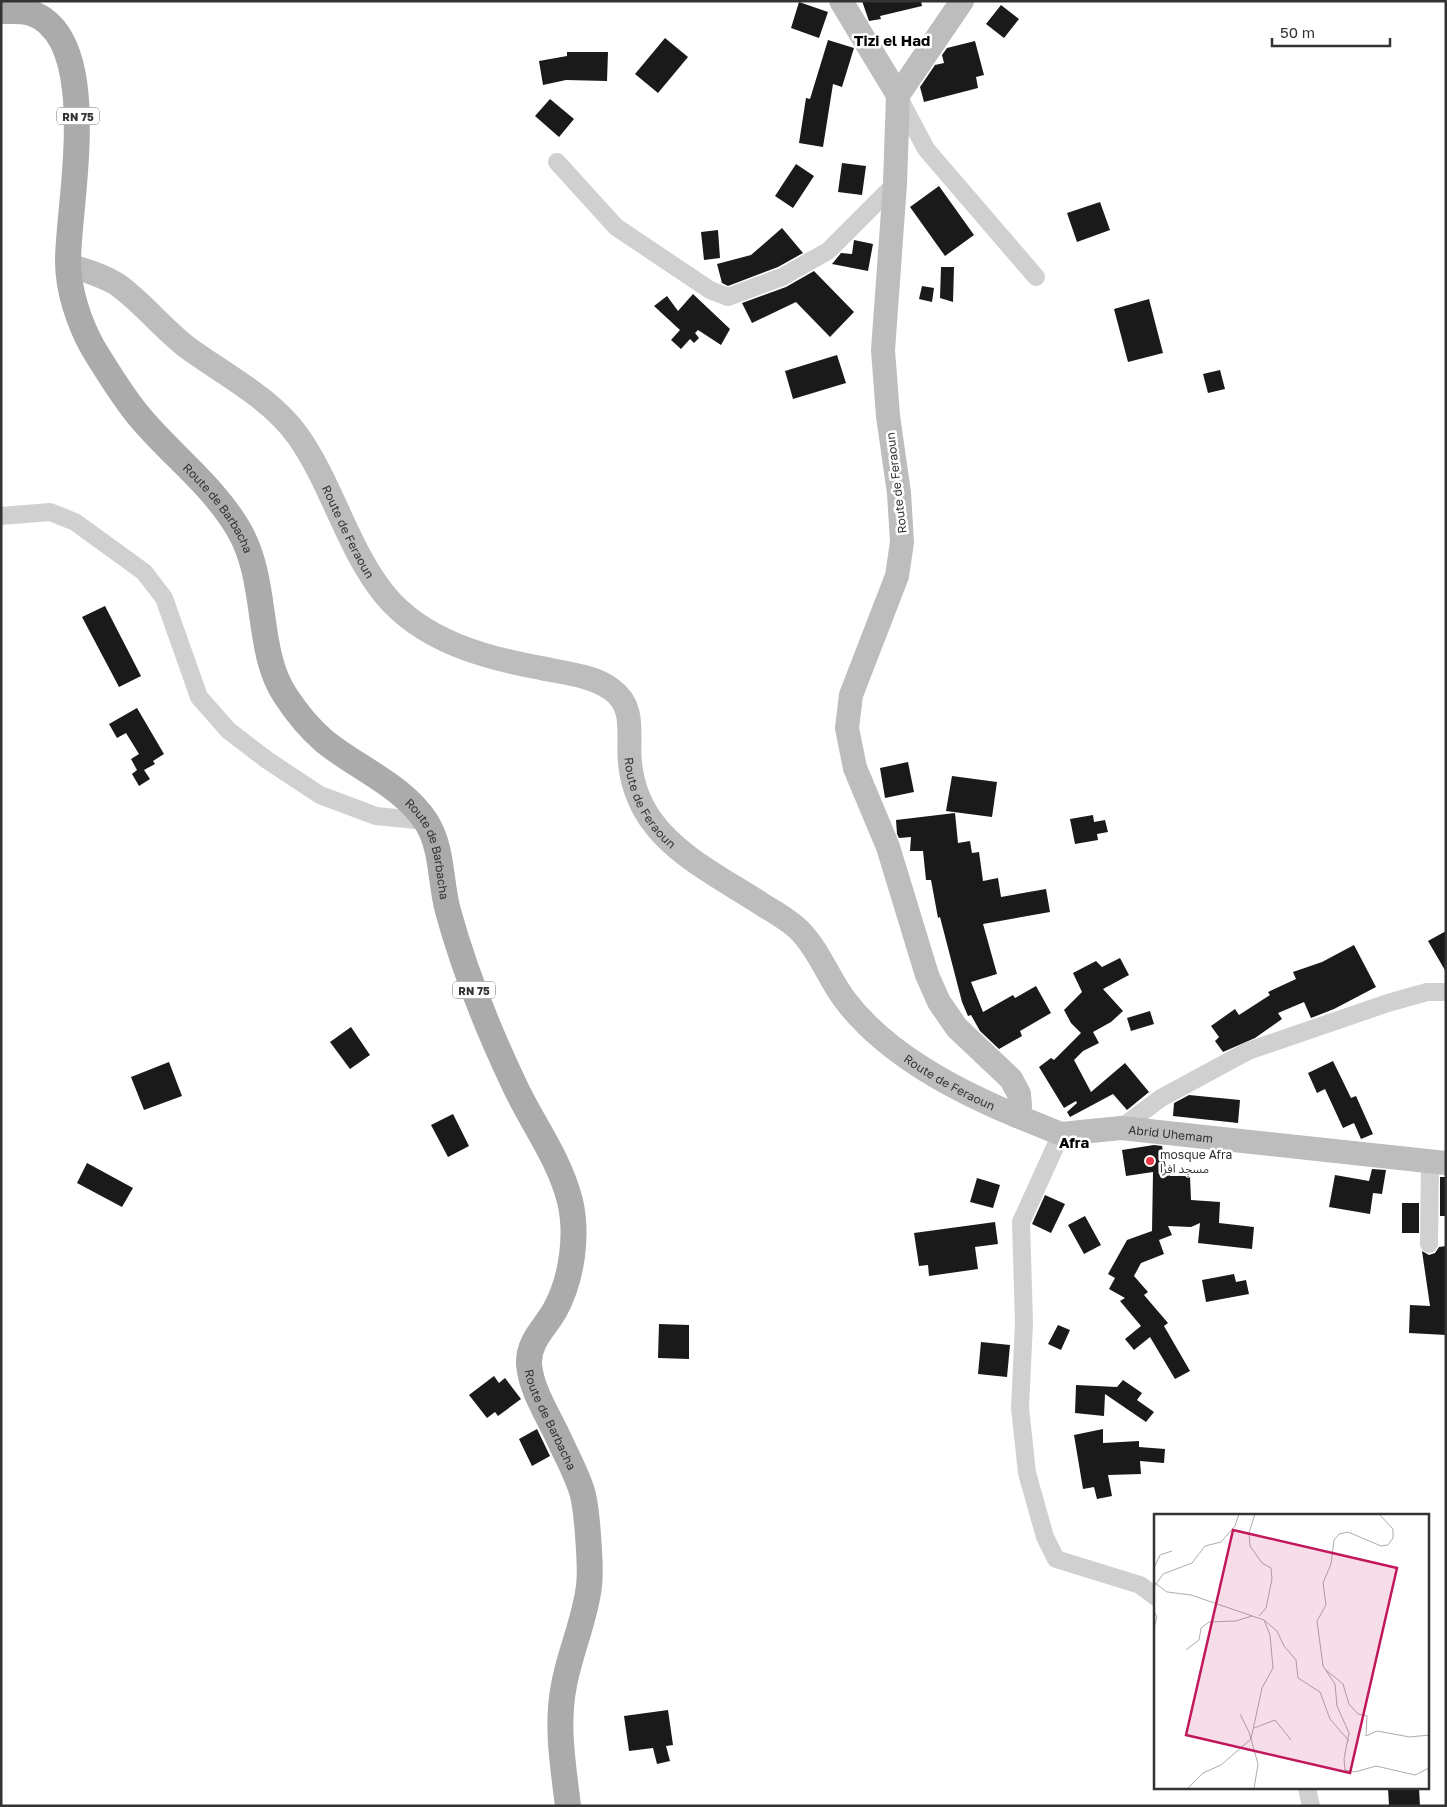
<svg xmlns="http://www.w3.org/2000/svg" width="1447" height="1807" viewBox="0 0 1447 1807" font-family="'Golos Text','Noto Sans Arabic',sans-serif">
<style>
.building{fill:#1a1a1a}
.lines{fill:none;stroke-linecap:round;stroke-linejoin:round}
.street{stroke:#d0d0d0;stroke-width:18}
.secondary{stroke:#bdbdbd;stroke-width:24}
.primary{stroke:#ababab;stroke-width:26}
.poi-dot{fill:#e63946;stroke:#fff;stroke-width:2}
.labels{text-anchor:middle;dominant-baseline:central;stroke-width:5;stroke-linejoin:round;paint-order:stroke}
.shield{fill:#fff;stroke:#707070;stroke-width:1}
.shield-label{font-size:11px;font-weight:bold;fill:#333}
.street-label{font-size:12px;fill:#333;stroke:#fff}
.poi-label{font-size:12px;fill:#333;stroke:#fff;text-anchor:start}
.quarter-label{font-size:15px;font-weight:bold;fill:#000;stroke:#fff}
.inset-road{fill:none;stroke:#adadad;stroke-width:1}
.view{fill:#c2185b;fill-opacity:0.15;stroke:#c2185b;stroke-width:2.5}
.inset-edge{fill:none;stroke:#333;stroke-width:2.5}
</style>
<rect width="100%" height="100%" fill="#fff"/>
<path class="building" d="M862 1H921L922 6 880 16 881 19 869 21Z
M799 2 828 12 819 38 791 28Z
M1001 5 1019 19 1004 38 986 24Z
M665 38 688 57 658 93 635 74Z
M828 40 854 48 842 87 833 84 823 147 799 143 806 98 810 99Z
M975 41 984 75 976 77 978 88 924 102 920 87 935 65 944 63 942 55 947 48Z
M567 52H608L607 81 566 80 543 85 539 61 567 56Z
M550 99 574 119 559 137 535 116Z
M842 163 866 166 862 195 838 192Z
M796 164 814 176 793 208 775 196Z
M939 186 974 235 945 256 910 207Z
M1100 202 1110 230 1077 242 1067 213Z
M782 228 803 253 778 267 728 286 722 283 717 264 751 255Z
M718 230 720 258 704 260 701 232Z
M854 240 873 244 868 271 832 264 841 253 852 254Z
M941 267H954L953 302 940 298Z
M814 271 854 312 830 337 796 302 752 323 742 303 786 287Z
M922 286 934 288 932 302 919 299Z
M693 294 730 329 721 345 698 330 695 333 699 338 694 343 690 339 681 349 671 340 680 330 654 306 667 296 678 311Z
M1149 299 1163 353 1128 362 1114 309Z
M837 355 846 383 793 399 785 371Z
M1220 370 1225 389 1208 393 1203 374Z
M105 606 141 676 119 687 82 617Z
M137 708 164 754 153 761 155 764 144 770 150 779 139 786 132 774 137 770 131 759 139 754 126 733 117 738 109 724Z
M908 762 914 792 885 798 880 768Z
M952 776 997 782 992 817 946 811Z
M955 813 958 843 970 841 972 853 979 852 983 881 998 878 1001 897 1046 889 1050 912 983 924 997 974 971 982 983 1012 1013 995 1015 998 1036 986 1051 1013 1020 1031 1022 1036 999 1049 980 1031 971 1015 968 1016 962 1002 940 917 938 918 931 880H926L923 851H910L911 837 899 838 897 834 896 820Z
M1093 815 1094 822 1105 820 1108 832 1097 834 1098 840 1075 844 1070 819Z
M1446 931V972L1428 941Z
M1354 945 1376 987 1334 1009 1311 1018 1304 1002 1278 1013 1282 1019 1255 1038 1223 1052 1215 1041 1219 1037 1211 1026 1235 1009 1239 1015 1270 995 1268 992 1296 979 1293 972 1322 962Z
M1120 958 1129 975 1103 989 1123 1011 1111 1022 1093 1032 1099 1043 1083 1051 1074 1060 1091 1092 1125 1063 1149 1092 1127 1110 1113 1094 1070 1117 1067 1112 1077 1103 1076 1101 1064 1108 1039 1067 1051 1058 1054 1060 1081 1033 1071 1023 1064 1010 1082 992 1073 973 1096 961 1102 967Z
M1150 1011 1154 1024 1131 1031 1127 1018Z
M351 1027 370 1055 350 1069 330 1042Z
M1333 1061 1351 1098 1356 1096 1373 1134 1361 1139 1354 1123 1343 1128 1325 1089 1317 1093 1308 1073Z
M169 1062 182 1096 144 1110 131 1077Z
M1189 1095 1240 1100 1238 1123 1173 1116 1174 1103Z
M453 1114 469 1146 448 1157 431 1125Z
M1154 1145 1162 1146 1167 1174H1170V1176H1190L1191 1200 1220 1202 1219 1223 1254 1227 1252 1249 1198 1243 1200 1223 1191 1227 1168 1226 1172 1235 1159 1240 1164 1254 1141 1263 1134 1276 1148 1292 1144 1295 1168 1323 1164 1326 1190 1371 1175 1379 1150 1337 1134 1350 1125 1339 1141 1326 1120 1301 1125 1298 1109 1289 1115 1278 1108 1274 1127 1240 1152 1231 1153 1172 1126 1176 1122 1150Z
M87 1163 133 1188 122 1207 77 1183Z
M1372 1169 1386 1170 1382 1194 1373 1193 1370 1214 1329 1207 1335 1175 1369 1181Z
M1440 1177H1446V1216H1440Z
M977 1178 1000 1185 993 1208 970 1202Z
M1045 1195 1065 1204 1051 1233 1032 1224Z
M1402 1203H1419V1233H1402Z
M1085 1216 1101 1245 1084 1254 1068 1225Z
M995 1222 998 1244 975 1247 978 1269 929 1276 928 1265 919 1266 914 1233Z
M1446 1246V1335L1409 1333 1410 1305 1430 1306 1422 1251 1429 1255 1435 1253 1439 1247Z
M1234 1274 1236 1282 1246 1280 1249 1294 1206 1302 1202 1280Z
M659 1324 689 1325V1359L658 1358Z
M1058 1325 1070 1330 1061 1350 1048 1344Z
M981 1342 1010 1345 1007 1377 978 1374Z
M494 1376 499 1383 505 1378 521 1399 498 1416 495 1412 487 1418 469 1395Z
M1123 1380 1142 1393 1137 1400 1154 1412 1146 1422 1105 1394 1104 1416 1075 1413 1076 1385 1117 1387Z
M537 1429 550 1456 532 1466 519 1439Z
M1103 1429V1443L1139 1441V1447L1165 1449 1164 1463 1140 1461 1141 1474 1108 1475 1112 1496 1097 1499 1094 1487 1083 1489 1074 1435Z
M668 1710 673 1745 666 1746 670 1761 657 1764 653 1748 629 1751 624 1716Z
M1388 1788H1419L1420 1806H1389Z"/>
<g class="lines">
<path class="street" d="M898 96 926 149 1036 277
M557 162 616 227 710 290 728 297 782 277 828 251 895 184
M1 516 50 512 75 522 144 572 164 598 199 697 228 730 267 760 320 795 376 816 426 821
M1121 1128 1161 1098 1248 1051 1388 1003 1427 992H1446
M1061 1134 1021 1222 1024 1323 1020 1408 1027 1473 1045 1537 1056 1559 1140 1585 1156 1597
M1429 1244 1430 1162
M1307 1788 1311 1806"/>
<g class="secondary">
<path d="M841 1 898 95"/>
<path id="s1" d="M68 265C84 270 103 275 118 285 143 303 163 329 188 348 225 375 271 398 298 436 333 486 347 548 385 595 423 641 485 658 541 668 563 673 592 675 611 689 637 707 627 736 630 763 632 783 639 803 651 820 677 857 725 880 763 905 776 913 791 921 801 932 820 952 829 979 845 1000 886 1054 955 1090 1017 1116L1020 1106 1019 1094 1011 1079 957 1028 939 1002 927 975 888 847 855 768 847 728 851 695 897 576 902 542 899 493 888 416 883 350 895 184 898 95 962 1"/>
<path id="s2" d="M1017 1116 1061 1134 1121 1128 1446 1163"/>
</g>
<path class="primary" id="s3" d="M1 11C11 11 22 10 31 13 104 38 68 204 68 261 68 290 79 323 93 348 107 371 121 394 138 415 171 455 213 485 239 530 269 582 255 649 285 695 296 712 309 728 324 741 357 768 404 786 427 823 443 850 440 882 448 911 464 969 487 1027 513 1082 531 1122 559 1157 570 1201 578 1235 572 1279 555 1310 545 1328 528 1341 529 1364 531 1390 548 1415 559 1439 567 1457 578 1476 583 1495 586 1508 587 1522 588 1535 589 1551 591 1570 589 1586 585 1620 570 1652 564 1685 556 1725 563 1765 568 1806"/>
</g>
<circle class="poi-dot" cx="1150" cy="1161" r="5"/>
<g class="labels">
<g class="shield">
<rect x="57" y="107.5" width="42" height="17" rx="4"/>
<rect x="453" y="981.5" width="42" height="17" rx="4"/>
</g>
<g class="shield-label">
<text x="78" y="116">RN 75</text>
<text x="474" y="990">RN 75</text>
</g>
<g class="street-label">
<text transform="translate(896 483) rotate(-97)">Route de Feraoun</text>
<text stroke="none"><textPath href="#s3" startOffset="591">Route de Barbacha</textPath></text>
<text stroke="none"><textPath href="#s1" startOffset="398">Route de Feraoun</textPath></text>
<text stroke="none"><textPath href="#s1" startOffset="846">Route de Feraoun</textPath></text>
<text stroke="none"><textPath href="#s3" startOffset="1011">Route de Barbacha</textPath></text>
<text stroke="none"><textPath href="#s1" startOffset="1266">Route de Feraoun</textPath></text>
<text stroke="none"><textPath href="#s2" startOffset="158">Abrid Uhemam</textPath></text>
<text stroke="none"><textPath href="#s3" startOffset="1626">Route de Barbacha</textPath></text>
</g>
<g class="poi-label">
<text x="1160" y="1154">mosque Afra<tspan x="1160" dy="14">مسجد افرا</tspan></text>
</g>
<g class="quarter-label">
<text x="892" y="40">Tizi el Had</text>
<text x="1074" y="1142">Afra</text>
</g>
</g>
<g transform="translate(1154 1514)">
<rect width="275" height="275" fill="#fff"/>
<path class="inset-road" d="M101 0 95 19 96 32 108 49 117 54 118 65 112 94 105 102M225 0 239 15V24L234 31 227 32 194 18 185 20 180 26 177 50 169 69 172 91 163 107 169 152 181 170 183 192 195 219 190 245 191 256 201 258 222 252 261 261 275 254M0 54 6 41 18 37M1 69 13 78 37 81 110 106M0 73 9 60 38 49 51 32 67 28 81 12 85 0M0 97 3 103 0 114M32 136 45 126 47 114 55 108 82 107 98 102M172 156 189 170 195 190 204 200 213 202 212 222 223 217 256 223 275 221M86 200 95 218 104 250 100 275M100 214 121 206 137 226M33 275 49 259 67 251 97 225 108 174 119 154 116 121 110 106 123 117 130 132 142 146 144 164 166 178 176 205 195 227"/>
<path class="view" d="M79 16 243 54 196 259 32 221Z"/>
<rect width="275" height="275" class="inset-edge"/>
</g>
<rect width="1447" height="1807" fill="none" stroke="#333333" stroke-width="5"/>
<path d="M1272 38v8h118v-8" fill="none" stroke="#333333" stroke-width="2.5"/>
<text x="1280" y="38" font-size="15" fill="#333333" stroke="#ffffff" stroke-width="4" paint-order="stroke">50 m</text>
</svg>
